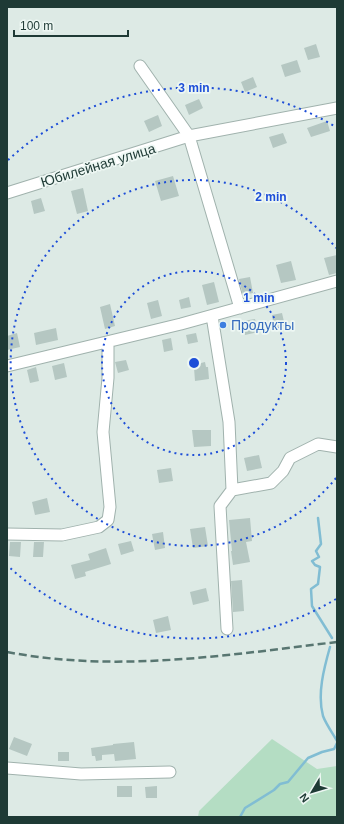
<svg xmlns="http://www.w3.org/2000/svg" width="344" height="824" viewBox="0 0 344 824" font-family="Helvetica,sans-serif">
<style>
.green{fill:#b4ddc3}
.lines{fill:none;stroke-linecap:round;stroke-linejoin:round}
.stream{stroke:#81bdd3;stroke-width:2.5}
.building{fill:#b5c7c2}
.minor-casing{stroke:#a0b2ad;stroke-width:13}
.minor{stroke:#fff;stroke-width:11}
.rail{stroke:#587671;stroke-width:2.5;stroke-dasharray:8 4;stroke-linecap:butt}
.ring{fill:none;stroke:#1d4ed8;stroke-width:2;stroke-dasharray:2 4}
.shop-dot{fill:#3f7fe0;stroke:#edf7f3;stroke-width:1.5}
.labels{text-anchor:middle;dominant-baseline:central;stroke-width:3.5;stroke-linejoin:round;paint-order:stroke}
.street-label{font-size:14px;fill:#1e3a35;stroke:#edf7f3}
.shop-label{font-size:14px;fill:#366cbe;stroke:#edf7f3;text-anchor:start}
.centre{fill:#1d4ed8;stroke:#edf7f3;stroke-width:2}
.ring-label{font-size:12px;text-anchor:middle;font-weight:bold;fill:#1d4ed8;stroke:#edf7f3;stroke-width:3.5;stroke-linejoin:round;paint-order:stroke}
</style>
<rect width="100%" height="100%" fill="#ddeae5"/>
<path class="green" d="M272 739 317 769 337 766V817H198L199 811Z"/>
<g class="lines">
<path class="stream" d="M318 518 321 544 316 551 319 557 312 561 315 565 320 567 318 584 311 589 312 606 332 638
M330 647C324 668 317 694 323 716 326 724 333 734 337 741
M240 817 245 808 274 790 280 784 288 782 308 758 322 752 334 749 337 743"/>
</g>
<path class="building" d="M316 44 320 57 308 60 304 48Z
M297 60 301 72 285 77 281 65Z
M253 77 257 87 245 92 241 82Z
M199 99 203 108 189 115 185 105Z
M158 115 162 126 149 132 144 121Z
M327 121 330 131 311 137 307 128Z
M283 133 287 143 273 148 269 137Z
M173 176 179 196 161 201 155 181Z
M83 188 88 211 77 214 71 191Z
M41 198 45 211 34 214 31 201Z
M337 255V273L329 275 324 258Z
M291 261 296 280 281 283 276 265Z
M250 277 253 293 243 295 239 279Z
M214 282 219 302 207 305 202 285Z
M189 297 191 307 181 309 179 300Z
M158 300 162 316 151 319 147 303Z
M110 304 115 326 105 329 100 307Z
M282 313 285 326 274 328 272 315Z
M255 319 258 332 245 335 243 321Z
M56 328 58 340 36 345 34 333Z
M17 333 20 347 7 350V336Z
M196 333 198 342 188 344 186 335Z
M171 338 173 350 164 352 162 340Z
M126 360 129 370 118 373 115 362Z
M205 362 206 367H208L209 379 195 381 194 368H198L197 364Z
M64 363 67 377 55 380 52 366Z
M36 367 39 381 30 383 27 370Z
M192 430H211V446L194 447Z
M259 455 262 468 247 471 244 458Z
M171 468 173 481 159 483 157 470Z
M47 498 50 512 35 515 32 502Z
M250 518 252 541 246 542 250 562 233 565 231 551H232L229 520Z
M205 527 208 546 193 548 190 529Z
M163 532 165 548 155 550 152 534Z
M131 541 134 551 121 555 118 544Z
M10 542H21L20 557 9 556Z
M34 542H44L43 557H33Z
M106 548 111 564 85 572 86 576 75 579 71 565 90 560 88 554Z
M242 580 244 611 233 612 231 581Z
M206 588 209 601 193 605 190 592Z
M168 616 171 630 156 633 153 620Z
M14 737 32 744 27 756 9 749Z
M134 742 136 759 115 761 114 754 102 755V760L96 761 95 756H92L91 748 113 745V744Z
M58 752H69V761H58Z
M117 786H132V797H117Z
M157 786V798H146L145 787Z"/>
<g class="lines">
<g class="minor-casing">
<path id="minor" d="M140 66 189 136 240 308
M7 193 189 136 337 108
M212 316 229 422 232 490 220 506 227 629
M7 366 181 324 337 281
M232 490 271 483 283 471 290 458 318 444 337 447
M7 534 62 535 99 527 108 520 110 507 103 432 108 378V342
M7 768 81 774 170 772"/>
</g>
<use href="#minor" class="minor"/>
<path class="rail" d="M7 652C117 673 228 655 337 642"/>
</g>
<g class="ring">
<circle cx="194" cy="363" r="92"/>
<path d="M336 478A183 183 0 1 1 336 248"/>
<path d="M336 599A275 275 0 0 1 8 566M8 160A275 275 0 0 1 336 127"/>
</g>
<circle class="shop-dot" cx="223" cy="325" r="4"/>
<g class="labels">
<g class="street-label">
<text transform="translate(98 165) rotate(-17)">Юбилейная улица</text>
</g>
<g class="shop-label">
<text x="231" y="325">Продукты</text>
</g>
</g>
<circle cx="194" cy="363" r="6" class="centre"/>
<g class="ring-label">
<text x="194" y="92">3 min</text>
<text x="271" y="201">2 min</text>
<text x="259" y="302">1 min</text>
</g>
<rect width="344" height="824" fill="none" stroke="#1e3a35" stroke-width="16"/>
<g transform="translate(312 792) rotate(232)" stroke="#edf7f3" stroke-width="3" paint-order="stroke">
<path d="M0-3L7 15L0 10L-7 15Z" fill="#1e3a35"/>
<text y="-6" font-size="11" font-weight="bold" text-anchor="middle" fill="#1e3a35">N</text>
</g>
<path d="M14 30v6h114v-6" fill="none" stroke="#1e3a35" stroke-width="2"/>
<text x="20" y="30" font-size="12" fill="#1e3a35" stroke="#edf7f3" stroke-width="3" paint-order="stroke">100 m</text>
</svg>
